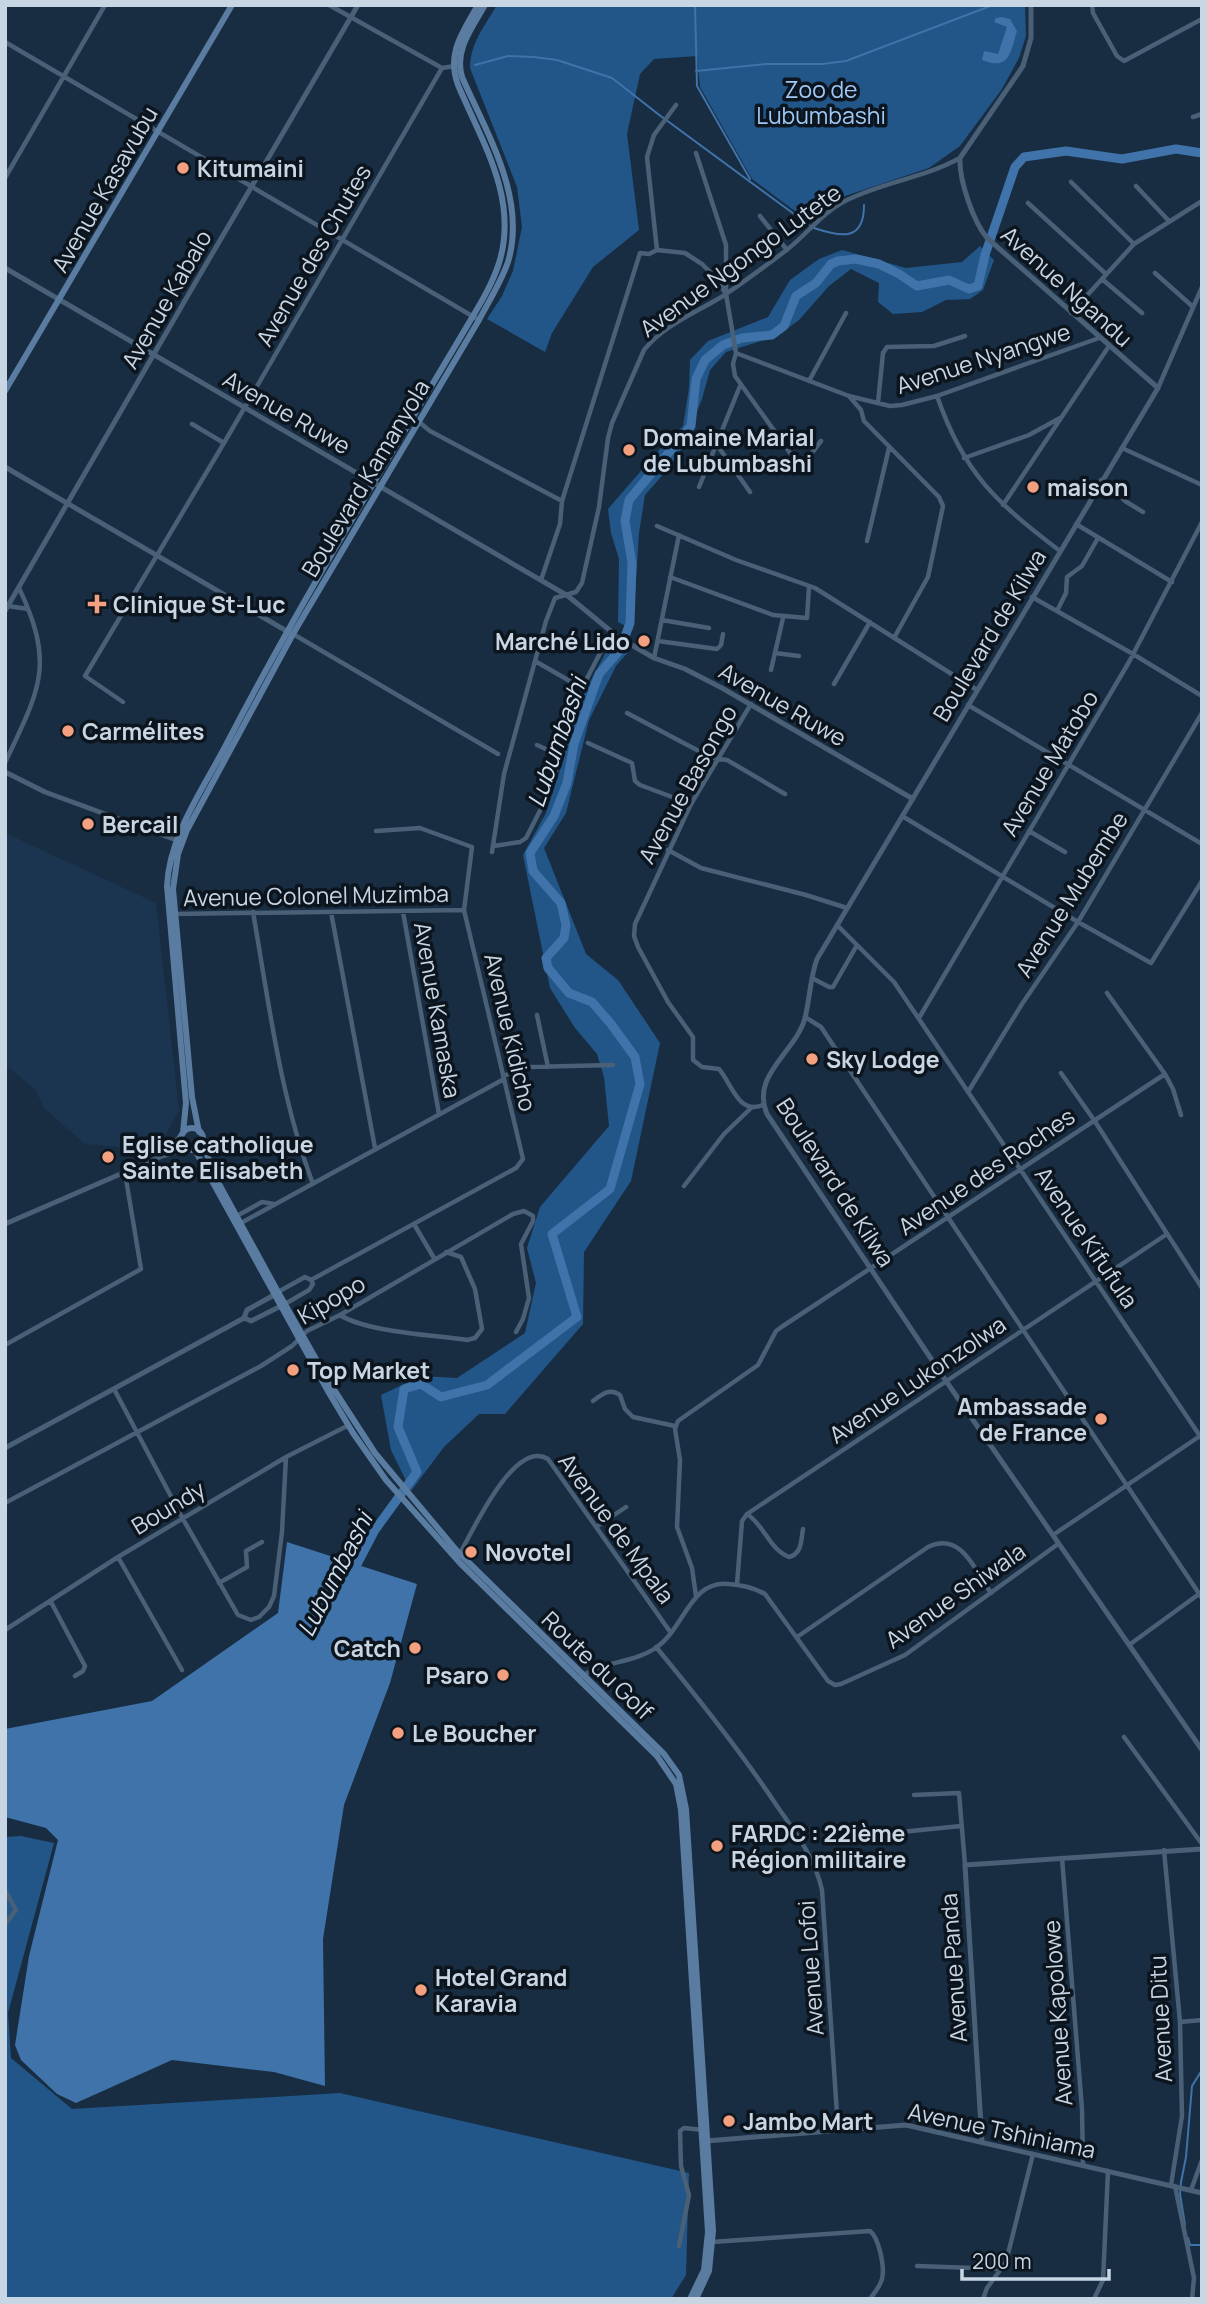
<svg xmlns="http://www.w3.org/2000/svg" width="1207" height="2304" viewBox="0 0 1207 2304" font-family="Manrope,sans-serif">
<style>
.built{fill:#1b3550}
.green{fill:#225688}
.water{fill:#3f73a9}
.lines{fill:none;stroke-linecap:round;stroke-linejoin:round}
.stream{stroke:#3f73a9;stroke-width:2}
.river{stroke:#3f73a9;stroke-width:9}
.minor{stroke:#4a6077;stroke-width:4.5}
.tertiary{stroke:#4a6077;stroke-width:5}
.secondary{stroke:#5a7ca1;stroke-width:6}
.poi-dot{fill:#f2a07f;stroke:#0c151e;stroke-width:2.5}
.labels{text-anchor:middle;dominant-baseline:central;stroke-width:7;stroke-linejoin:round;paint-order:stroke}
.park-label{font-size:23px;fill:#9ec8f6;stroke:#0c151e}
.poi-label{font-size:23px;font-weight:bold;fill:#c8d5e3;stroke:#0c151e;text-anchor:start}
.street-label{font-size:23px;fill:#c8d5e3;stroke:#0c151e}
.water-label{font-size:24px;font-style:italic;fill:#d1dfef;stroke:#0c151e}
</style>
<rect width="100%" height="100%" fill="#182d42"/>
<path class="built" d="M5 833 156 903 179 1110 166 1134 152 1150 85 1144 44 1108 35 1089 5 1065Z"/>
<path class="green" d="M497 5H1025L1026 36 1019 58 1002 89 960 146 929 168 842 197 826 205 807 220 752 179 700 87 697 56 654 59 640 74 627 134 639 230 593 267 552 333 545 352 487 319 502 296 513 271 522 227 517 187 470 68C470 44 485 25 497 5Z
M980 246 994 260 983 290 970 299 946 300 922 312 893 314 878 302 879 283 851 269 829 286 799 320 777 336 726 352 710 370 702 399 681 450 668 469 645 495 639 533 633 630 618 622 619 559 611 533 608 509 659 450 683 426 689 388 690 360 708 341 768 317 790 280 819 259 842 250 906 268 962 262Z
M613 639 630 650 616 666 589 720 566 813 544 848 586 954 618 980 660 1043 631 1181 584 1252 583 1324 505 1414H479L444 1447 411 1491 391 1450 381 1395 421 1376 457 1378 525 1333 536 1283 527 1248 540 1207 609 1126 604 1077 597 1054 575 1028 550 988 523 855 546 813 562 764 571 718Z
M21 1836 54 1843 8 2013 11 2058 72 2109 340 2093 689 2173 686 2275 671 2299H5V1837Z"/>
<path class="water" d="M1002 17 1010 19 1017 31C1010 53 1010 71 982 60L984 51 998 54 1007 27 994 22 996 18Z
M287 1542 417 1584 390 1683 344 1805 323 1939 325 2086 274 2072 172 2060 76 2103 57 2094 21 2060 15 2045 29 1956 58 1840 46 1828 5 1817V1729L152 1701 278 1613Z"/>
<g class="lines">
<path class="stream" d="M695 5 697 86 750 179
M475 65 508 56 534 57 557 60 612 78 658 114 809 225
M696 71 766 64H822L846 61 993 5
M814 228C841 237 864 242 864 205
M1185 2225 1180 2194 1181 2182 1186 2157 1192 2086 1202 2070
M1188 2238 1190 2245H1202"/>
<path class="river" d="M352 1574 375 1530 417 1472 398 1427 404 1389 421 1384 441 1397 487 1385 577 1317 552 1234 610 1189 640 1084 635 1057 611 1024 592 1002 569 993 548 968 546 958 564 938 566 925 561 903 533 871 530 853 554 816 567 783 574 744 599 674 620 650 630 623 632 563 625 521 629 500 691 426 696 379 705 360 723 345 742 338 772 335 784 326 796 296 816 283 831 264 838 261 856 259 879 264 899 274 917 286 949 280 969 289 978 286 985 255 1015 167 1024 157 1066 151 1122 159 1176 149 1202 153"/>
<path class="minor" d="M329 5 442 68 455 66
M1092 5 1093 13 1117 56 1124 61 1202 19
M5 42 479 320
M1193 117 1202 114
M696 153 726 245V293
M5 178 105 5
M1071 182 1134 244
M1136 186 1169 221
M1028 203 1106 274
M760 216 787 250
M657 250 647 157 654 135 676 105
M1155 273 1192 306
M1102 279 1142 313
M1071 313 1134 244 1202 201
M736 353 849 396 890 406 902 405 937 396 1099 338
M809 381 846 313
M1158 388 1202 287
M849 396 861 410 864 421 939 497 943 506 928 577 894 638
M937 396C964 474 996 502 1060 551
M878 403 883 353 887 347 934 346 965 336
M419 422 430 431 562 501
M192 424 224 443
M717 445 750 492
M1122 448 1202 485
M964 458 1029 435 1060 418
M1101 480 1111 486 1125 501 1143 512
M699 487 740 386
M1003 505 1109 346
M1076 524 1172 582
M657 526 736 560 815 588 977 690
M867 541 889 448
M670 577 773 615 807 618 809 587
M541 580 560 524 562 501 640 253 649 254 657 250 685 253 702 264 715 277 726 294 736 353 733 364 735 376 798 464 804 463 821 441
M1032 597 1133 654 1202 696
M8 606 28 609
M1057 611 1066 593 1067 577 1082 566 1098 538
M662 620 709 628
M293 634 498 754
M658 641 717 649 721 645 723 634
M775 653 799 656
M654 658 679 535
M535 661 582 688
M771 670 783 618
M834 684 870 622
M123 702 85 676 224 443 442 68
M751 704 691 804 635 924 634 936 638 947 668 1002 693 1037V1060L702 1067 719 1069C732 1084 738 1115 763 1105
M968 705 1202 844
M627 713 712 758 727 760 785 794
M588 743 632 763 635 781 640 785 691 804
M537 745 561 756 582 688 611 632
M5 763C39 690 56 666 19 588
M902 816 1078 922 1151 963 1202 881
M1029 831 1065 852
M494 846 520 842 526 838 546 799 561 756
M668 850 701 868 806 895 847 908
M492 852 504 774 546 621 555 598 576 592 582 583 599 507 608 438 612 423 644 350C664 325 697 312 723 296 744 282 764 267 784 252 806 236 820 214 845 201 882 182 924 178 960 158
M253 912C269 1004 280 1096 313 1184
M331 912 375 1148
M403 912 439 1114
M174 914 464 910
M837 925 894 982 1202 1439
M812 978 829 987H833L857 945
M1107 993 1165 1074 1173 1089 1181 1115
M537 1015 548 1067
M805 1017 821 1027 1202 1598
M919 1018 1129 662 1202 522
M1061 1073 1094 1120 1202 1288
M503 1076 528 1067 613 1065
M968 1092 1022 1004 1078 922 1202 713
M684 1186 724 1134 751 1108
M235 1217 262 1202 274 1204
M241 1223 504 1079
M414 1224 434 1258
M278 1292 305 1277 311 1280 516 1168 523 1159 464 910 472 847 420 828 376 831
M285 1304 309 1290 313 1284 311 1280
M340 1315C366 1332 434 1335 467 1340L475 1338 482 1329 475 1289 461 1257 446 1252
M5 1345 141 1269 125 1173
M114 1389 183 1519 238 1615 251 1620 259 1617 269 1607 274 1596 282 1532 286 1457
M593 1401C601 1395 610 1387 620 1395L625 1409 633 1417 675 1426
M5 1503 261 1366 292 1346 307 1331 340 1315 513 1214 524 1211 533 1216V1221L521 1244 529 1298 523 1319 516 1332
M747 1514C765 1526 769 1549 789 1557 802 1554 801 1540 803 1529
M596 1527 626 1507
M1053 1535 1200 1436
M459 1555C472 1533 514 1438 548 1459L671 1633
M118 1557 182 1670
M219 1583 247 1567 246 1551 262 1542
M737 1584 742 1521 747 1514 1167 1234
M696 1596 692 1568 677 1527 680 1460 675 1429 678 1421 758 1365 776 1331 783 1326 1165 1074
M51 1602 85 1666 83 1671 75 1676
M5 1630 118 1557 286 1457 349 1425
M797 1637 928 1547C961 1531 975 1570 991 1593
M1129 1645 1199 1594
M656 1647C699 1699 740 1750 777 1806 796 1833 815 1858 822 1890L838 2129
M582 1676C603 1661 635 1663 657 1647 685 1627 690 1580 729 1584 742 1585 753 1587 765 1594L828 1681 835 1685 841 1684 905 1655 1058 1544
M1124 1737 1202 1844
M914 1795 959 1793 965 1865
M901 1832 961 1826
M1164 1850 1180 2022 1182 2116 1171 2185
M1062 1858 1082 2109 1083 2165
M5 1890 16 1910 5 1924
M1180 2022 1202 2020
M1175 2186 1194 2278 1192 2299
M1191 2190 1202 2160
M712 2242 870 2231C879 2238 885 2267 882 2279 880 2287 874 2293 870 2299
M679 2246 689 2195 681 2166 680 2131 684 2128 703 2130
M917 2266 1002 2269
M983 2299 987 2288 1006 2262 1033 2154
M1094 2299 1103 2280 1108 2171"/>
<path class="tertiary" d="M1031 5V38L1023 66 960 158C959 180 973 221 987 238L1158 388 817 959C810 978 810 998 805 1018 796 1052 750 1075 767 1114L946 1381 1202 1750
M5 268 568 596 618 637 654 658 685 669 722 688 913 799
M5 467 290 633
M5 611C122 409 239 206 358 5
M5 772 45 792 179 841
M166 1153 182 1134
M5 1224 162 1156 187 1149
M244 1318 247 1310 276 1294
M5 1448 244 1318 251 1321 283 1305
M706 2141 906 2125 1202 2193
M982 2142 965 1865 1202 1849"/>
<path class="secondary" d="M5 391 232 5
M181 1139a11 11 0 1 1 22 0a11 11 0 1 1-22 0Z
M199 1132 192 1097 173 889 178 854 187 830 293 634 479 320C489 301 501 282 508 262 527 198 487 134 462 77 454 50 472 28 485 5
M183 1133 186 1103 167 886C169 836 203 789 226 745 302 598 389 458 473 316 483 299 493 282 499 263 519 199 482 142 458 85 446 53 463 32 478 5
M202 1143 219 1184 278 1292 329 1382 375 1453 457 1551 664 1754 679 1775 686 1809 713 2231 709 2271 696 2299
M195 1150 329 1393 353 1433 386 1480 460 1563 657 1756 676 1784 681 1810 708 2232 704 2270 690 2299"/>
</g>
<g class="poi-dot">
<circle cx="183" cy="168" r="7"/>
<circle cx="629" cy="450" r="7"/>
<circle cx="1033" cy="487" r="7"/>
<path d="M93.5 593.5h7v7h7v7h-7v7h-7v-7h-7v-7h7z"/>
<circle cx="644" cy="641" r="7"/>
<circle cx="68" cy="731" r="7"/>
<circle cx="88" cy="824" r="7"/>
<circle cx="812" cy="1059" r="7"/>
<circle cx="108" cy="1157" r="7"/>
<circle cx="293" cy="1370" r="7"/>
<circle cx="1101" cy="1419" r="7"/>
<circle cx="471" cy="1552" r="7"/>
<circle cx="415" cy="1648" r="7"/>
<circle cx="503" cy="1675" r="7"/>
<circle cx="398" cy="1733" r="7"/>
<circle cx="717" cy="1846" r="7"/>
<circle cx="421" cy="1990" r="7"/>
<circle cx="729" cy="2121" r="7"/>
</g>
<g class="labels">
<g class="park-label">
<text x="821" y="89">Zoo de<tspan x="821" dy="26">Lubumbashi</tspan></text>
</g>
<g class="poi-label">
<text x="197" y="168">Kitumaini</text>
<text x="643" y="437">Domaine Marial<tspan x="643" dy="26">de Lubumbashi</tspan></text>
<text x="1047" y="487">maison</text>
<text x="113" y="604">Clinique St-Luc</text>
<text x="630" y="641" text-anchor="end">Marché Lido</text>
<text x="82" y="731">Carmélites</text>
<text x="102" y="824">Bercail</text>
<text x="826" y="1059">Sky Lodge</text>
<text x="122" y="1144">Eglise catholique<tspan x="122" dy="26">Sainte Elisabeth</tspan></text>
<text x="307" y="1370">Top Market</text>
<text x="1087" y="1406" text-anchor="end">Ambassade<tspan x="1087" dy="26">de France</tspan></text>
<text x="485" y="1552">Novotel</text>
<text x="401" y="1648" text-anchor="end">Catch</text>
<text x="489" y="1675" text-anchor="end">Psaro</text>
<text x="412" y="1733">Le Boucher</text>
<text x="731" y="1833">FARDC : 22ième<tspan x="731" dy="26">Région militaire</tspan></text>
<text x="435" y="1977">Hotel Grand<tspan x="435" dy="26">Karavia</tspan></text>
<text x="743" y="2121">Jambo Mart</text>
</g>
<g class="street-label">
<text transform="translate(104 189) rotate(-60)">Avenue Kasavubu</text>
<text transform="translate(313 255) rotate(-60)">Avenue des Chutes</text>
<text transform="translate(740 260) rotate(-36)">Avenue Ngongo Lutete</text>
<text transform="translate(1067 286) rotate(42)">Avenue Ngandu</text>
<text transform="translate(166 299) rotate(-60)">Avenue Kabalo</text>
<text transform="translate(983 358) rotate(-18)">Avenue Nyangwe</text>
<text transform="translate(287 412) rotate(30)">Avenue Ruwe</text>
<text transform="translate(365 478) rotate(-59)">Boulevard Kamanyola</text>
<text transform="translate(989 635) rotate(-59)">Boulevard de Kilwa</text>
<text transform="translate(783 704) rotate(30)">Avenue Ruwe</text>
<text transform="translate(1049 763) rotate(-59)">Avenue Matobo</text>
<text transform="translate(687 784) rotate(-61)">Avenue Basongo</text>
<text transform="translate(1071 894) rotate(-58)">Avenue Mubembe</text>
<text transform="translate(316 895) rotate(-1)">Avenue Colonel Muzimba</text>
<text transform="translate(438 1010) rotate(80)">Avenue Kamaska</text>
<text transform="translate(511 1032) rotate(77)">Avenue Kidicho</text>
<text transform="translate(986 1171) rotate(-34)">Avenue des Roches</text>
<text transform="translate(836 1182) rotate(57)">Boulevard de Kilwa</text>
<text transform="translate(1087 1237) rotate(56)">Avenue Kifufula</text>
<text transform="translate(331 1299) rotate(-30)">Kipopo</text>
<text transform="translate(917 1379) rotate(-34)">Avenue Lukonzolwa</text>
<text transform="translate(168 1507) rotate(-31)">Boundy</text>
<text transform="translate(617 1528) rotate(54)">Avenue de Mpala</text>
<text transform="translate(955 1595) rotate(-35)">Avenue Shiwala</text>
<text transform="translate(598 1665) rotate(44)">Route du Golf</text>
<text transform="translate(810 1968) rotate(-94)">Avenue Lofoi</text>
<text transform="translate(953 1968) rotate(-94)">Avenue Panda</text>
<text transform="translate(1057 2013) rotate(-94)">Avenue Kapolowe</text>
<text transform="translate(1160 2019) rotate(-93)">Avenue Ditu</text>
<text transform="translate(1002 2130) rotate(12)">Avenue Tshiniama</text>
</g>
<g class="water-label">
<text transform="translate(556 742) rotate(-71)">Lubumbashi</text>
<text transform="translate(334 1574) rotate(-63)">Lubumbashi</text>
</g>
</g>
<rect width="1207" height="2304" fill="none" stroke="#c8d5e3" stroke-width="14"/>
<path d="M962 2269v10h147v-10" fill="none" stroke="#c8d5e3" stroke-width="3.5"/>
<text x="972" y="2269" font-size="21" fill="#c8d5e3" stroke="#0c151e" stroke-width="5" paint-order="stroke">200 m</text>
</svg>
